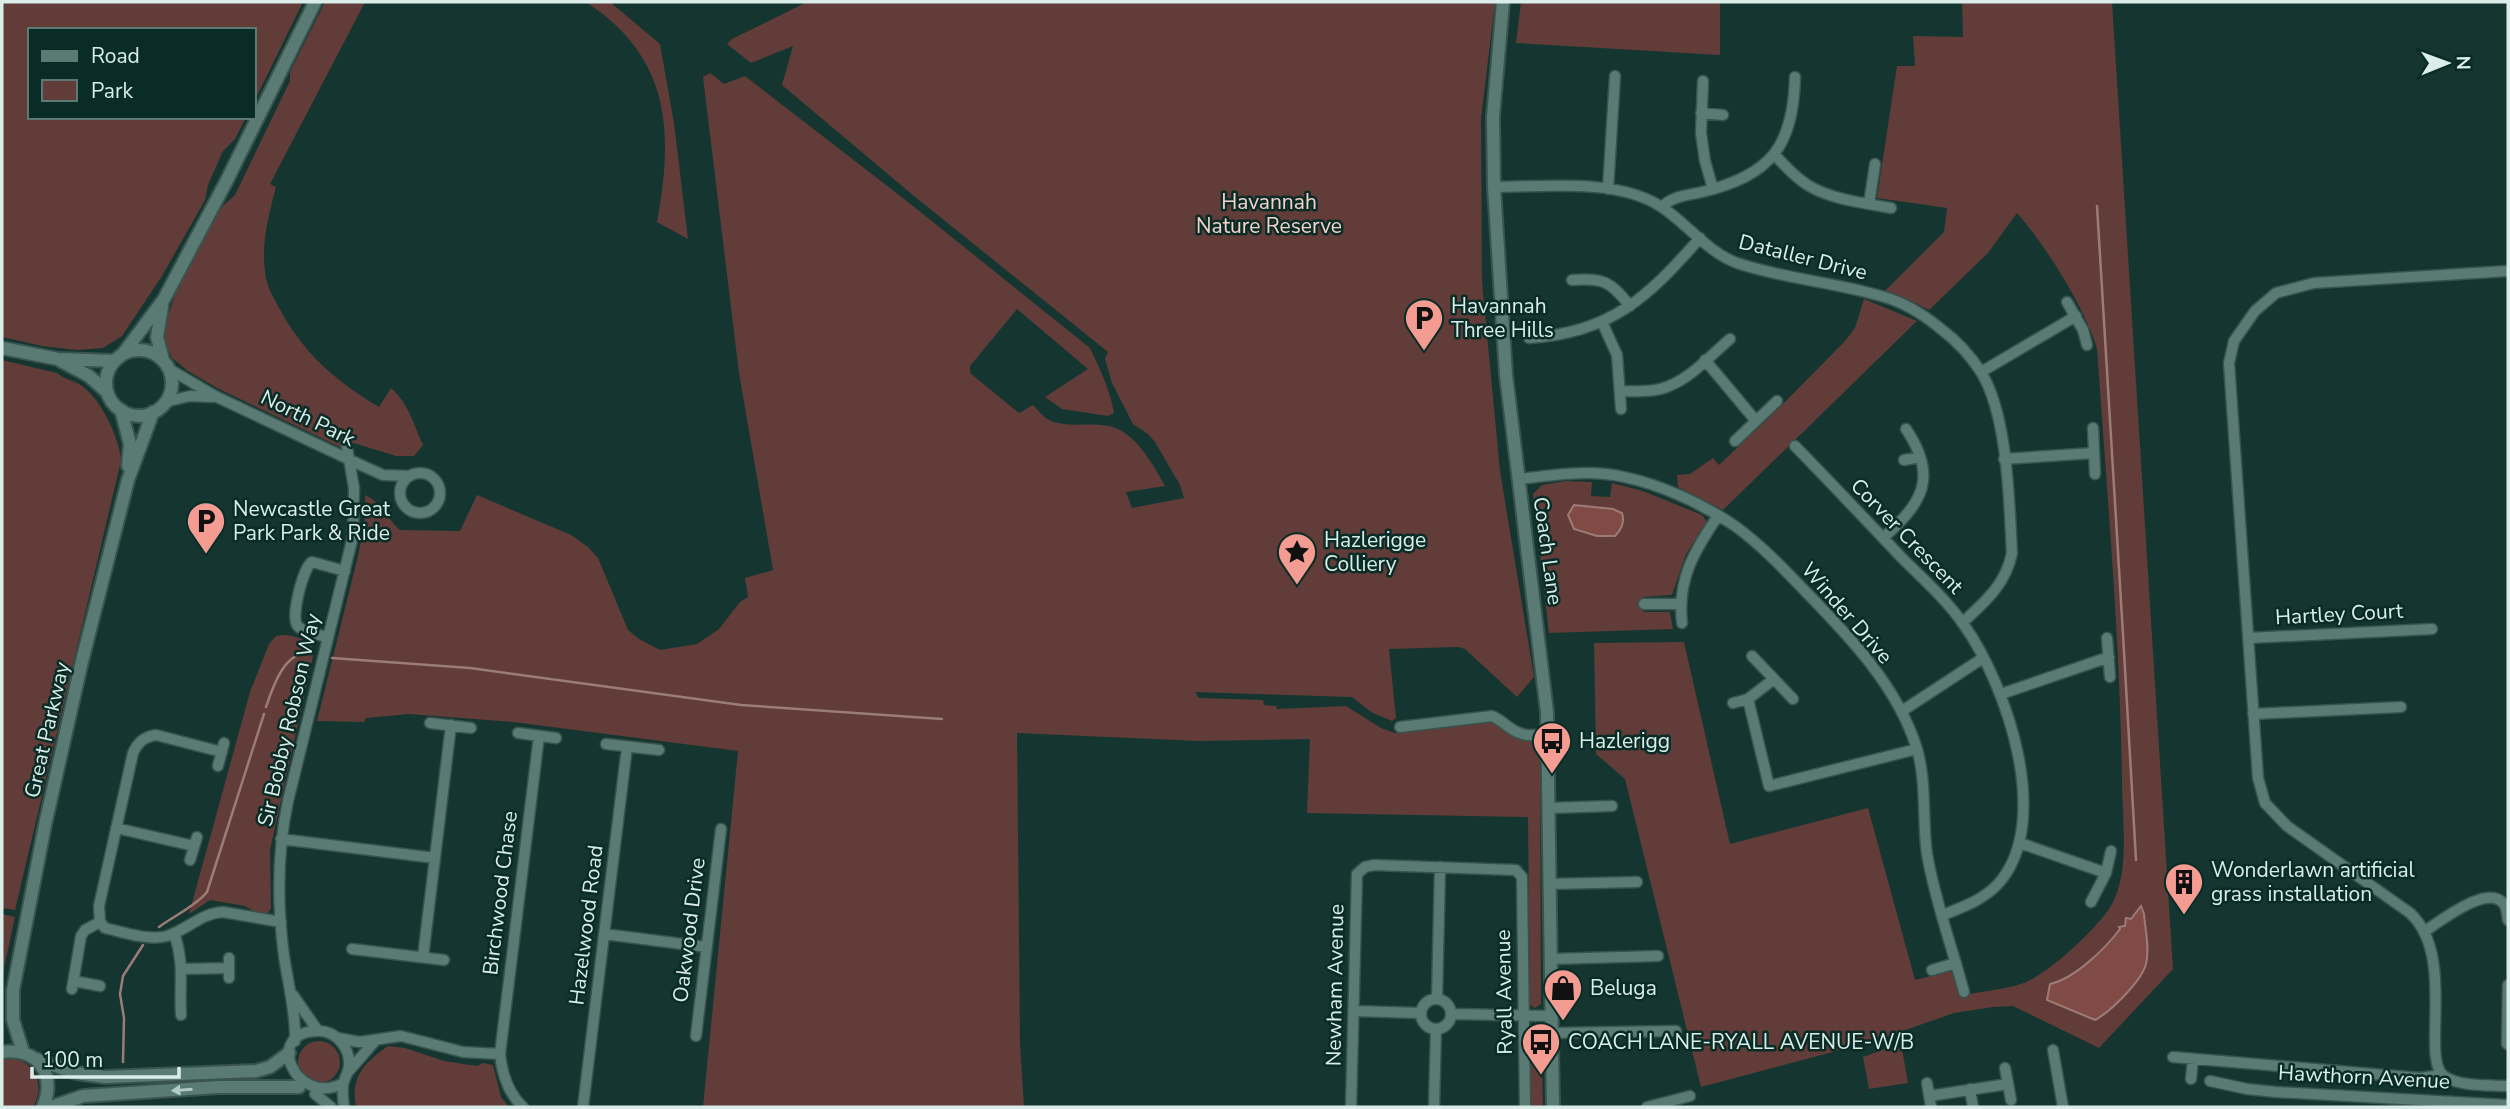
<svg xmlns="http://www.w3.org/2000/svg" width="2510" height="1109" viewBox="0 0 2510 1109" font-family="'Nunito Sans',sans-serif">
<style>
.green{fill:#613c38}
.water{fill:#804b45;stroke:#9b7c76;stroke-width:2}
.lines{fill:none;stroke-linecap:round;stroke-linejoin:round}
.stream{stroke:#9b7c76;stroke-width:2.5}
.minor-casing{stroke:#39534e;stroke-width:13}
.tertiary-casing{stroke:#39534e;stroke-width:16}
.minor{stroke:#597b74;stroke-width:10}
.tertiary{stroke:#597b74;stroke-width:12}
.oneway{fill:#b3cbc6}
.labels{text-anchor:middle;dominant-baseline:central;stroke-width:5;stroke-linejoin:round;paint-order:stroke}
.park-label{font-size:21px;fill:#f6d2cd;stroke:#092c26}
.street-label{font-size:21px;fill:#daede9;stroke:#092c26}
.poi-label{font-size:21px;fill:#daede9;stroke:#092c26;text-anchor:start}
</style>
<rect width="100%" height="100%" fill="#153630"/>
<path class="green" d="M2 2H303L254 102V30H30V117H246L235 139 223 151 208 185 205 200 162 276 122 336 103 348 77 350 42 346 2 337Z
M325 2H365L270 184 276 187C269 214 261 243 265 272 266 284 272 295 278 306 303 353 334 380 379 407L391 388C409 404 413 423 423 445L414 456H396L344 440 340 447 217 388 188 371 172 358 166 346 164 328 177 289 217 211 235 195 290 81V72Z
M586 2H610L660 44 674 123 688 239 657 222C674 130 670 57 586 2Z
M807 2H1495L1481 119 1482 282 1500 471 1534 677 1517 697 1465 649 1458 647 1389 649 1396 718 1392 721 1371 712 1352 697 1195 692 1199 698 1263 700 1264 705 1276 706 1277 709 1346 706 1381 728 1395 733 1495 722C1510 732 1522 740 1540 743L1541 1004 1535 1008 1530 1005 1528 817 1307 813 1310 739 1200 741 1017 733 1020 1044 1024 1107H703L738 751 513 722 409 714 366 718 364 722 317 721 358 556 365 520V495C381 502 387 519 400 530L460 531 477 495 571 535 588 547 598 558 628 630 639 639 660 650 697 644 719 629 740 602 748 597 745 578 773 570 739 373 703 77 710 73 724 84 745 76 908 202 1090 348C1100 369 1110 390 1114 413L1108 416 1062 409 1045 397 1088 369 1017 309 970 366V373L1019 413 1033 405C1038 410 1043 417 1049 420 1071 430 1099 419 1120 430 1140 441 1154 466 1165 486L1126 492 1132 508 1184 498 1180 485 1155 442 1148 434 1133 424 1112 383 1105 359 1108 352 914 196 782 85 793 46 751 63 727 44 732 39Z
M1521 2H1720V55L1516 43Z
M1962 2H2112L2173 969 2099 1048 2013 1006 1993 1007 1954 1013 1874 1041 1701 1087 1625 779 1596 754 1594 643 1684 642 1730 844 1868 808 1915 980 1950 971 1956 976 1961 996C1982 991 2004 990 2024 983 2048 974 2102 925 2113 902 2130 868 2122 820 2122 782 2120 638 2107 493 2097 349 2086 310 2045 244 2017 213L1988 253 1929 310 1905 298 1884 292 1944 232 1947 208 1877 198 1897 66H1915L1913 36 1963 37Z
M1864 299 1917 321 1723 510 1678 487 1677 475 1690 474 1713 458 1719 465 1781 406 1845 341 1855 328Z
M2 360 57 373C65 380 74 380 82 386 101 399 120 439 121 461L15 910 2 908Z
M1566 481 1592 482 1591 496 1610 497 1612 483 1643 491 1702 515 1707 522 1686 554 1672 595 1643 597V612H1670L1673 629 1549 633 1533 494 1542 485Z
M282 635C294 635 308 639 314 651L270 850 271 908 267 914 257 913 245 906 210 900 189 914 250 692 269 644 276 636Z
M2 914 15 917 2 977Z
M1536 1022 1541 1026 1543 1107H1531L1530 1027Z
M298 1062a21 21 0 1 1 42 0a21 21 0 1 1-42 0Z
M1901 1043 1908 1083 1869 1089 1863 1057Z
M388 1046 405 1048 444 1061 477 1066 483 1063 493 1065 501 1097 509 1107H356C350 1077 364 1063 388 1046Z
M2 1058C31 1054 48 1083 33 1107H2Z"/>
<path class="water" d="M1574 505 1613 509 1622 513C1625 522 1622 529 1615 536H1597L1574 529 1568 515Z
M2141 906 2144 914C2145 929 2150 948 2146 964 2141 982 2110 1012 2095 1020L2047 1000 2050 984C2074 979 2105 949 2120 929L2119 927 2125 926 2126 918 2131 919Z"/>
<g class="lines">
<path class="stream" d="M2097 206C2112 424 2123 642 2136 860
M332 658 470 668 741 705 942 719
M266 707C273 686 285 650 311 653
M159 927C174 916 197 905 207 892L264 714
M123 1062 124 1018 120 994 123 976 143 945"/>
<g class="minor-casing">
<path id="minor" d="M1703 81 1701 133 1705 161 1713 189
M1701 113 1723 115
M1774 154C1785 166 1797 179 1811 187 1834 200 1865 203 1891 208
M1494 187C1544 187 1616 178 1660 206 1687 223 1707 252 1737 263 1784 279 1834 282 1881 296 1904 302 1923 314 1941 329 1957 341 1970 355 1981 372 2008 416 2009 501 2012 553 2006 584 1985 602 1962 623
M1608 189 1615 76
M1869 204 1875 164
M1662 207C1672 196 1689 195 1702 192 1771 175 1793 147 1795 77
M2508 271 2314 283 2276 293 2255 311 2234 341 2229 363 2258 778 2265 803 2287 826 2410 913C2457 956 2420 1059 2444 1076 2460 1087 2489 1085 2508 1086
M1572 280C1604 278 1610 281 1630 306
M2067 302 2083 330 2087 345
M1602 322 1617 355 1621 409
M1529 338C1611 333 1648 297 1700 238
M1705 360 1756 421
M169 369 217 397 363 466 383 475 410 476
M1981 372 2076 316
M1620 391C1636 391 1653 393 1669 386 1692 377 1711 355 1730 339
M165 402 190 396 213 397
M2093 428 2095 474
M1735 441 1777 401
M1795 446C1831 483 1867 521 1902 558 1923 579 1947 600 1964 625 2006 684 2054 822 1998 884 1983 900 1963 907 1943 915
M2004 459 2094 453
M1904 460 1920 457
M400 493a20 20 0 1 1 40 0a20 20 0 1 1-40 0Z
M1519 479C1554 475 1589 469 1624 477 1662 485 1703 504 1735 526 1760 544 1783 568 1805 591 1850 637 1898 687 1917 749 1927 784 1922 819 1927 854 1935 901 1952 947 1964 992
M1883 538C1922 503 1939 478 1906 429
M1644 604H1680
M1682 623C1677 580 1694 551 1718 516
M327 637C318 634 302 633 297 625 291 615 303 568 312 562L345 571
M2107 638 2110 677
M2248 638 2432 629
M1752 656 1793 699
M2001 694 2109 657
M1748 699 1769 786 1917 749
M1733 703 1748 699 1774 679
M1902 711 1983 658
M2253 714 2401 707
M430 723 471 728
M1400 727 1492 716C1502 720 1508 728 1517 732 1526 737 1538 735 1548 734
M518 733 556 738
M606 744 659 750
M222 752 156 735C144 737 138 742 133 753L99 906 100 922 105 928C122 932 149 941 167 936 187 930 201 913 223 912L281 922
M218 766 224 743
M1549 808 1612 806
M116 828 194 846
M281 839 435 858
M2020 843 2106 873
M190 860 197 837
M1550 884 1637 882
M2091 902 2106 873 2111 851
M2425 931C2441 921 2488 883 2504 904 2507 908 2507 915 2508 920
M174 933C185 964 179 984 181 1015
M604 934 706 947
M352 949 444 960
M423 957 451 725
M229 958V978
M1551 959 1658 956
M183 969 229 968
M1932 970 1956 963
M74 981 100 986
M72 989 81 936 85 930 100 922
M293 995 318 1031
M1437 998 1440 867
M1421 1014a15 15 0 1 1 30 0a15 15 0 1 1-30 0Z
M1354 1011 1420 1013
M1452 1014 1552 1016
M1552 1033 1676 1031
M696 1036 721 829
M338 1038 359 1042 401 1036 463 1052 500 1054
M295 1041C296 1013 288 984 284 956 277 904 277 853 288 801L353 536 354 488 346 442
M2507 1044 2508 985
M2053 1050 2063 1107
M2173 1057 2420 1078 2441 1075
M2005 1068 2011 1100
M348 1072 375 1041
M2191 1079 2193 1059
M2210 1081 2247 1089 2276 1092 2508 1105
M343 1083C297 1109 260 1030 320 1031 337 1032 350 1048 349 1065 349 1072 344 1078 343 1085 342 1093 343 1100 344 1107
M1927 1083 1931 1107
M1970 1089 1973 1107
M315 1094 331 1107
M1929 1096 2008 1084
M523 1107C508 1093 502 1074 500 1054L539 736
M583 1107 627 747
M1351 1107 1357 874 1365 867 1374 865 1516 870 1522 877 1525 1107
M1434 1107 1436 1029
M1647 1107 1690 1096"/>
</g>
<g class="tertiary-casing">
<path id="tertiary" d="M1503 2 1493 117 1494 187 1506 375 1547 712 1553 1107
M162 306 157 337 163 360
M2 348 58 359 114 361
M106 383a33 33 0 1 1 66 0a33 33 0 1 1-66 0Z
M123 354 164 299 226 182 315 2
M61 361 89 376 107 392
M121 410 130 444 128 466
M2 1052C37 1047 57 1074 43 1107
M23 1052 13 1020V990L45 825 82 661 128 480 153 412
M36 1059 76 1073 105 1077 256 1071 270 1067 289 1053
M51 1107 83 1096 219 1087H299"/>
</g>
<use href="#minor" class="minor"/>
<use href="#tertiary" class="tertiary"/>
</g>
<defs><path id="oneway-solid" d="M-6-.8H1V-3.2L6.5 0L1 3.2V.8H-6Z" transform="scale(1.75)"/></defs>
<use class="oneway" href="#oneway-solid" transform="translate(182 1090) rotate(176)"/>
<defs>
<g id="parking-pin" transform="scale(2.0125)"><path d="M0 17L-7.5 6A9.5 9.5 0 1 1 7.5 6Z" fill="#f59c92" stroke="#092c26"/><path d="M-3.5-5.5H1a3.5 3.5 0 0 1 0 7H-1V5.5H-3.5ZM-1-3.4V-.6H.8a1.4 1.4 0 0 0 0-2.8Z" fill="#111"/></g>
<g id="sight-pin" transform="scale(2.0125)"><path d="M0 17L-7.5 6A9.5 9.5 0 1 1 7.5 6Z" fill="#f59c92" stroke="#092c26"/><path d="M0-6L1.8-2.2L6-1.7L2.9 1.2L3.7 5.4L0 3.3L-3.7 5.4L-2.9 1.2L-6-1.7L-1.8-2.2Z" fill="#111"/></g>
<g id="bus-pin" transform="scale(2.0125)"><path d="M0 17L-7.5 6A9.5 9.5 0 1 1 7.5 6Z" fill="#f59c92" stroke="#092c26"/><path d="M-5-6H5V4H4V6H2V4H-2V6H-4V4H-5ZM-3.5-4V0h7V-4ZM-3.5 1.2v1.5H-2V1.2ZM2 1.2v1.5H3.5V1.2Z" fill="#111"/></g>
<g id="building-pin" transform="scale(2.0125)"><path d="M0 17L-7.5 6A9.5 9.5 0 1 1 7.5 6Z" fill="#f59c92" stroke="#092c26"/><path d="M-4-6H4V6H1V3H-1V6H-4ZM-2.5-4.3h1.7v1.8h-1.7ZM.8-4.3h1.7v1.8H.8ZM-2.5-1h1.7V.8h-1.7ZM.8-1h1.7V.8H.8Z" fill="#111"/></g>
<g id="shop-pin" transform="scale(2.0125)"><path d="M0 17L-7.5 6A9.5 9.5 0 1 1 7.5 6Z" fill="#f59c92" stroke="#092c26"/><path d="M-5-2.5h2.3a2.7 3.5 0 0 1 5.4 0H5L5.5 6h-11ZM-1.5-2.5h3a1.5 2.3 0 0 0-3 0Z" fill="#111"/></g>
</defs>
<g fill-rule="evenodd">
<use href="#parking-pin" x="1424" y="318"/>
<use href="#parking-pin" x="206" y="521"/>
<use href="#sight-pin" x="1297" y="552"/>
<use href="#bus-pin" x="1552" y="741"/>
<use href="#building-pin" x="2184" y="882"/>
<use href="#shop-pin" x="1563" y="988"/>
<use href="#bus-pin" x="1541" y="1042"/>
</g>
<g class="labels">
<g class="park-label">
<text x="1269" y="202">Havannah<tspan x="1269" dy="24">Nature Reserve</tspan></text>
</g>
<g class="street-label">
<text transform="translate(1803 257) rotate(14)">Dataller Drive</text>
<text transform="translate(308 418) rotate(26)">North Park</text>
<text transform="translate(1907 536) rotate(46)">Corver Crescent</text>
<text transform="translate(1548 551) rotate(82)">Coach Lane</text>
<text transform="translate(1847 613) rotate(49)">Winder Drive</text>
<text transform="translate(2339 614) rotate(-3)">Hartley Court</text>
<text transform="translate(289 720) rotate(-77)">Sir Bobby Robson Way</text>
<text transform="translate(47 730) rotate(-77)">Great Parkway</text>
<text transform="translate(500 893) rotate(-83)">Birchwood Chase</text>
<text transform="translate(586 925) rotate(-83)">Hazelwood Road</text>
<text transform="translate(689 930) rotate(-83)">Oakwood Drive</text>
<text transform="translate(1335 985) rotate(-89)">Newham Avenue</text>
<text transform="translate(1504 992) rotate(-91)">Ryall Avenue</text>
<text transform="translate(2364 1077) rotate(3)">Hawthorn Avenue</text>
</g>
<g class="poi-label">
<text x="1451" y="306">Havannah<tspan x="1451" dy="24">Three Hills</tspan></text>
<text x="233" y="509">Newcastle Great<tspan x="233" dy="24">Park Park &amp; Ride</tspan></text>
<text x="1324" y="540">Hazlerigge<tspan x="1324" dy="24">Colliery</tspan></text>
<text x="1579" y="741">Hazlerigg</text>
<text x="2211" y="870">Wonderlawn artificial<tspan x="2211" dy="24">grass installation</tspan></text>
<text x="1590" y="988">Beluga</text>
<text x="1568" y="1042">COACH LANE-RYALL AVENUE-W/B</text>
</g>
</g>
<rect width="2510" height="1109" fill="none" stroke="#daede9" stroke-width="7"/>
<rect x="28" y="28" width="228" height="91" fill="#092c26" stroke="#5d7974" stroke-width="2"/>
<rect x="42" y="51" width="35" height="10" fill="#597b74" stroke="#5d7974" stroke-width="2"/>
<text x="91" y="63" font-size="21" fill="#daede9">Road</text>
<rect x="42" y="80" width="35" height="21" fill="#613c38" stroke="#5d7974" stroke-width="2"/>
<text x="91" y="98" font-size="21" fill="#daede9">Park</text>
<g transform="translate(2447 63) rotate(89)" stroke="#092c26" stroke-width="5" paint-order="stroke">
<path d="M0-5L12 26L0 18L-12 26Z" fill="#daede9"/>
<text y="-10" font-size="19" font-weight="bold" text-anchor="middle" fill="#daede9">N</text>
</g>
<path d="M32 1067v10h147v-10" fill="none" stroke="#daede9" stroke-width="3.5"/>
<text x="42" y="1067" font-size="21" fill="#daede9" stroke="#092c26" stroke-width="5" paint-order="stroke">100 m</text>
</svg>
